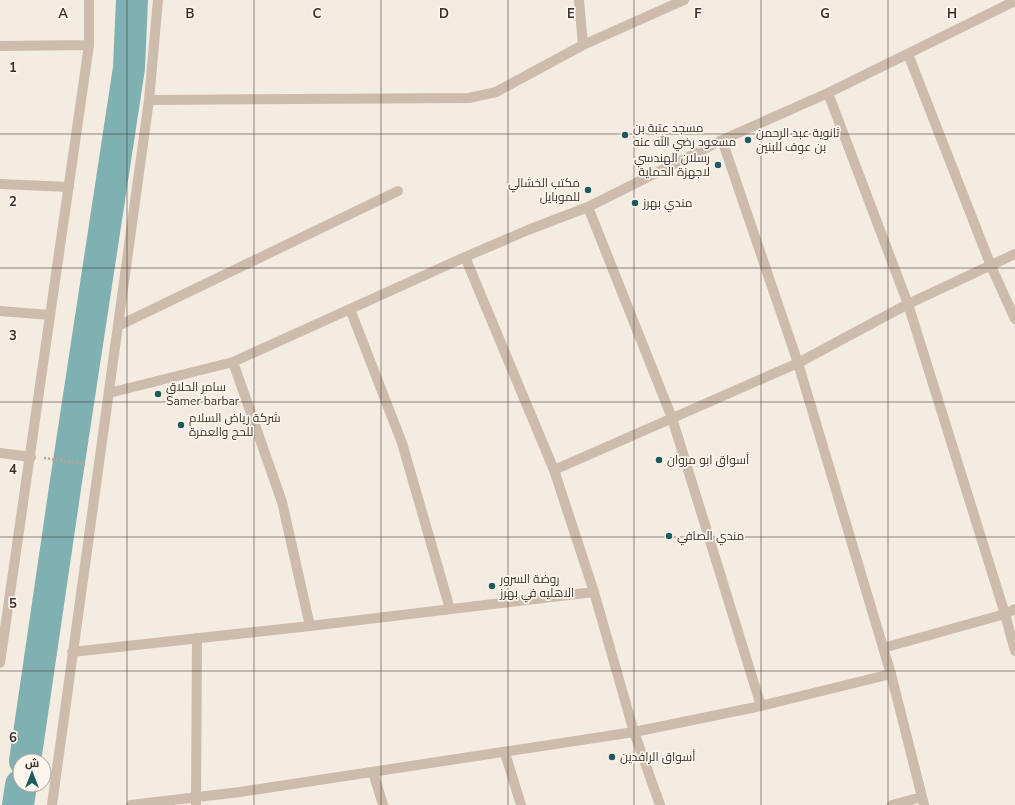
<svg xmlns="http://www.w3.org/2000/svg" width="1015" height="805" viewBox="0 0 1015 805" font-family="'Nunito Sans',Cairo,sans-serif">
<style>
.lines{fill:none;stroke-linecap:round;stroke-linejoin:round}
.river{stroke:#7fb0b2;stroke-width:32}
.path{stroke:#b9a596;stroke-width:2.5;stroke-dasharray:2 2;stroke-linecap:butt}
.minor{stroke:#cdbbac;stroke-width:10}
.grid{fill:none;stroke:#3b302b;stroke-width:1;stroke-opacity:0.55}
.poi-dot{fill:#1f5a5e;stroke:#fbf5ee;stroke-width:1.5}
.labels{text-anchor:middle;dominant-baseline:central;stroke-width:3.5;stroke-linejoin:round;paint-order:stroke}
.poi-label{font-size:12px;fill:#3b302b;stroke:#fbf5ee;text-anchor:start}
.grid-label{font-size:13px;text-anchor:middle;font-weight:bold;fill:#3b302b;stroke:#fbf5ee;stroke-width:3.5;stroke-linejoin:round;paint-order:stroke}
</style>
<rect width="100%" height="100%" fill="#f4ebe1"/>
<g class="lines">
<path class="river" d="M25 761 65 488 129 68 132 0
M18 805 21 785"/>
<path class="path" d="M44 458 85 464"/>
<path class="minor" d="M579 0 583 45
M0 46 89 45
M908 54 991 266 1015 319
M828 93 908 304 1005 614 1015 651
M149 100 469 98 496 92 583 45 684 0
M722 140 798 363 891 674 924 805
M0 184 69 187
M588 207 672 418 761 706
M465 257 554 470 594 592 634 732 660 805
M350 309 402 443 450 609
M0 311 50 315
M118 326 398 191
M233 362 282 502 310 626
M109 393 233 362 465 257 528 230 588 207 722 140 828 93 1015 1
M0 453 31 457
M554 470 798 363 908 304 1015 254
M883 648 1005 614 1015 609
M72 652 310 626 594 592
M0 663 89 45V0
M505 753 521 805
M373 772 383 805
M52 805 149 100 158 0
M131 805 240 792 634 732 761 706 891 674
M196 805 197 638
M892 805 922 797"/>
</g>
<path class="grid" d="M127 0V805M254 0V805M381 0V805M508 0V805M634 0V805M761 0V805M888 0V805M0 134H1015M0 268H1015M0 402H1015M0 537H1015M0 671H1015"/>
<g class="poi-dot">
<circle cx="625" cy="135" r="4"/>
<circle cx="748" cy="140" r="4"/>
<circle cx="718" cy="165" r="4"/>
<circle cx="588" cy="190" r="4"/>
<circle cx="635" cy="203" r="4"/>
<circle cx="158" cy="394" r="4"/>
<circle cx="181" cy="425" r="4"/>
<circle cx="659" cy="460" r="4"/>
<circle cx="669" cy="536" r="4"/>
<circle cx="492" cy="586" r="4"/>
<circle cx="612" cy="757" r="4"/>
</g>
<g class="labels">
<g class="poi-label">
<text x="633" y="128">مسجد عتبة بن<tspan x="633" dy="14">مسعود رضي الله عنه</tspan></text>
<text x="756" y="133">ثانوية عبد الرحمن<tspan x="756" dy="14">بن عوف للبنين</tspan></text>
<text x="710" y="158" text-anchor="end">رسلان الهندسي<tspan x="710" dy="14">لاجهزة الحماية</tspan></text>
<text x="580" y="183" text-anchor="end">مكتب الخشالي<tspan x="580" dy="14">للموبايل</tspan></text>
<text x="643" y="203">مندي بهرز</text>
<text x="166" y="387">سامر الحلاق<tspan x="166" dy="14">Samer barbar</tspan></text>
<text x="189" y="418">شركة رياض السلام<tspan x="189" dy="14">للحج والعمرة</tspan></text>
<text x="667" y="460">أسواق ابو مروان</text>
<text x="677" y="536">مندي الصافي</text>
<text x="500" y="579">روضة السرور<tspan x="500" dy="14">الاهليه في بهرز</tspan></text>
<text x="620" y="757">أسواق الرافدين</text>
</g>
</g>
<g class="grid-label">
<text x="63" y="18">A</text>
<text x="190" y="18">B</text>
<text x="317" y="18">C</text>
<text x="444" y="18">D</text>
<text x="571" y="18">E</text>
<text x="698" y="18">F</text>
<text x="825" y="18">G</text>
<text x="952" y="18">H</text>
<text x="13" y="72">1</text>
<text x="13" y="206">2</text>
<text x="13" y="340">3</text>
<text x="13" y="474">4</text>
<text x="13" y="608">5</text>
<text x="13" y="742">6</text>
</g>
<g transform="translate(32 773)"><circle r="19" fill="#fbf5ee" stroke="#aea6a0"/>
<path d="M0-3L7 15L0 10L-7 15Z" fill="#1f5a5e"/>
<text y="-6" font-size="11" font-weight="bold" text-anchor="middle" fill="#3b302b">ش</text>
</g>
</svg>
